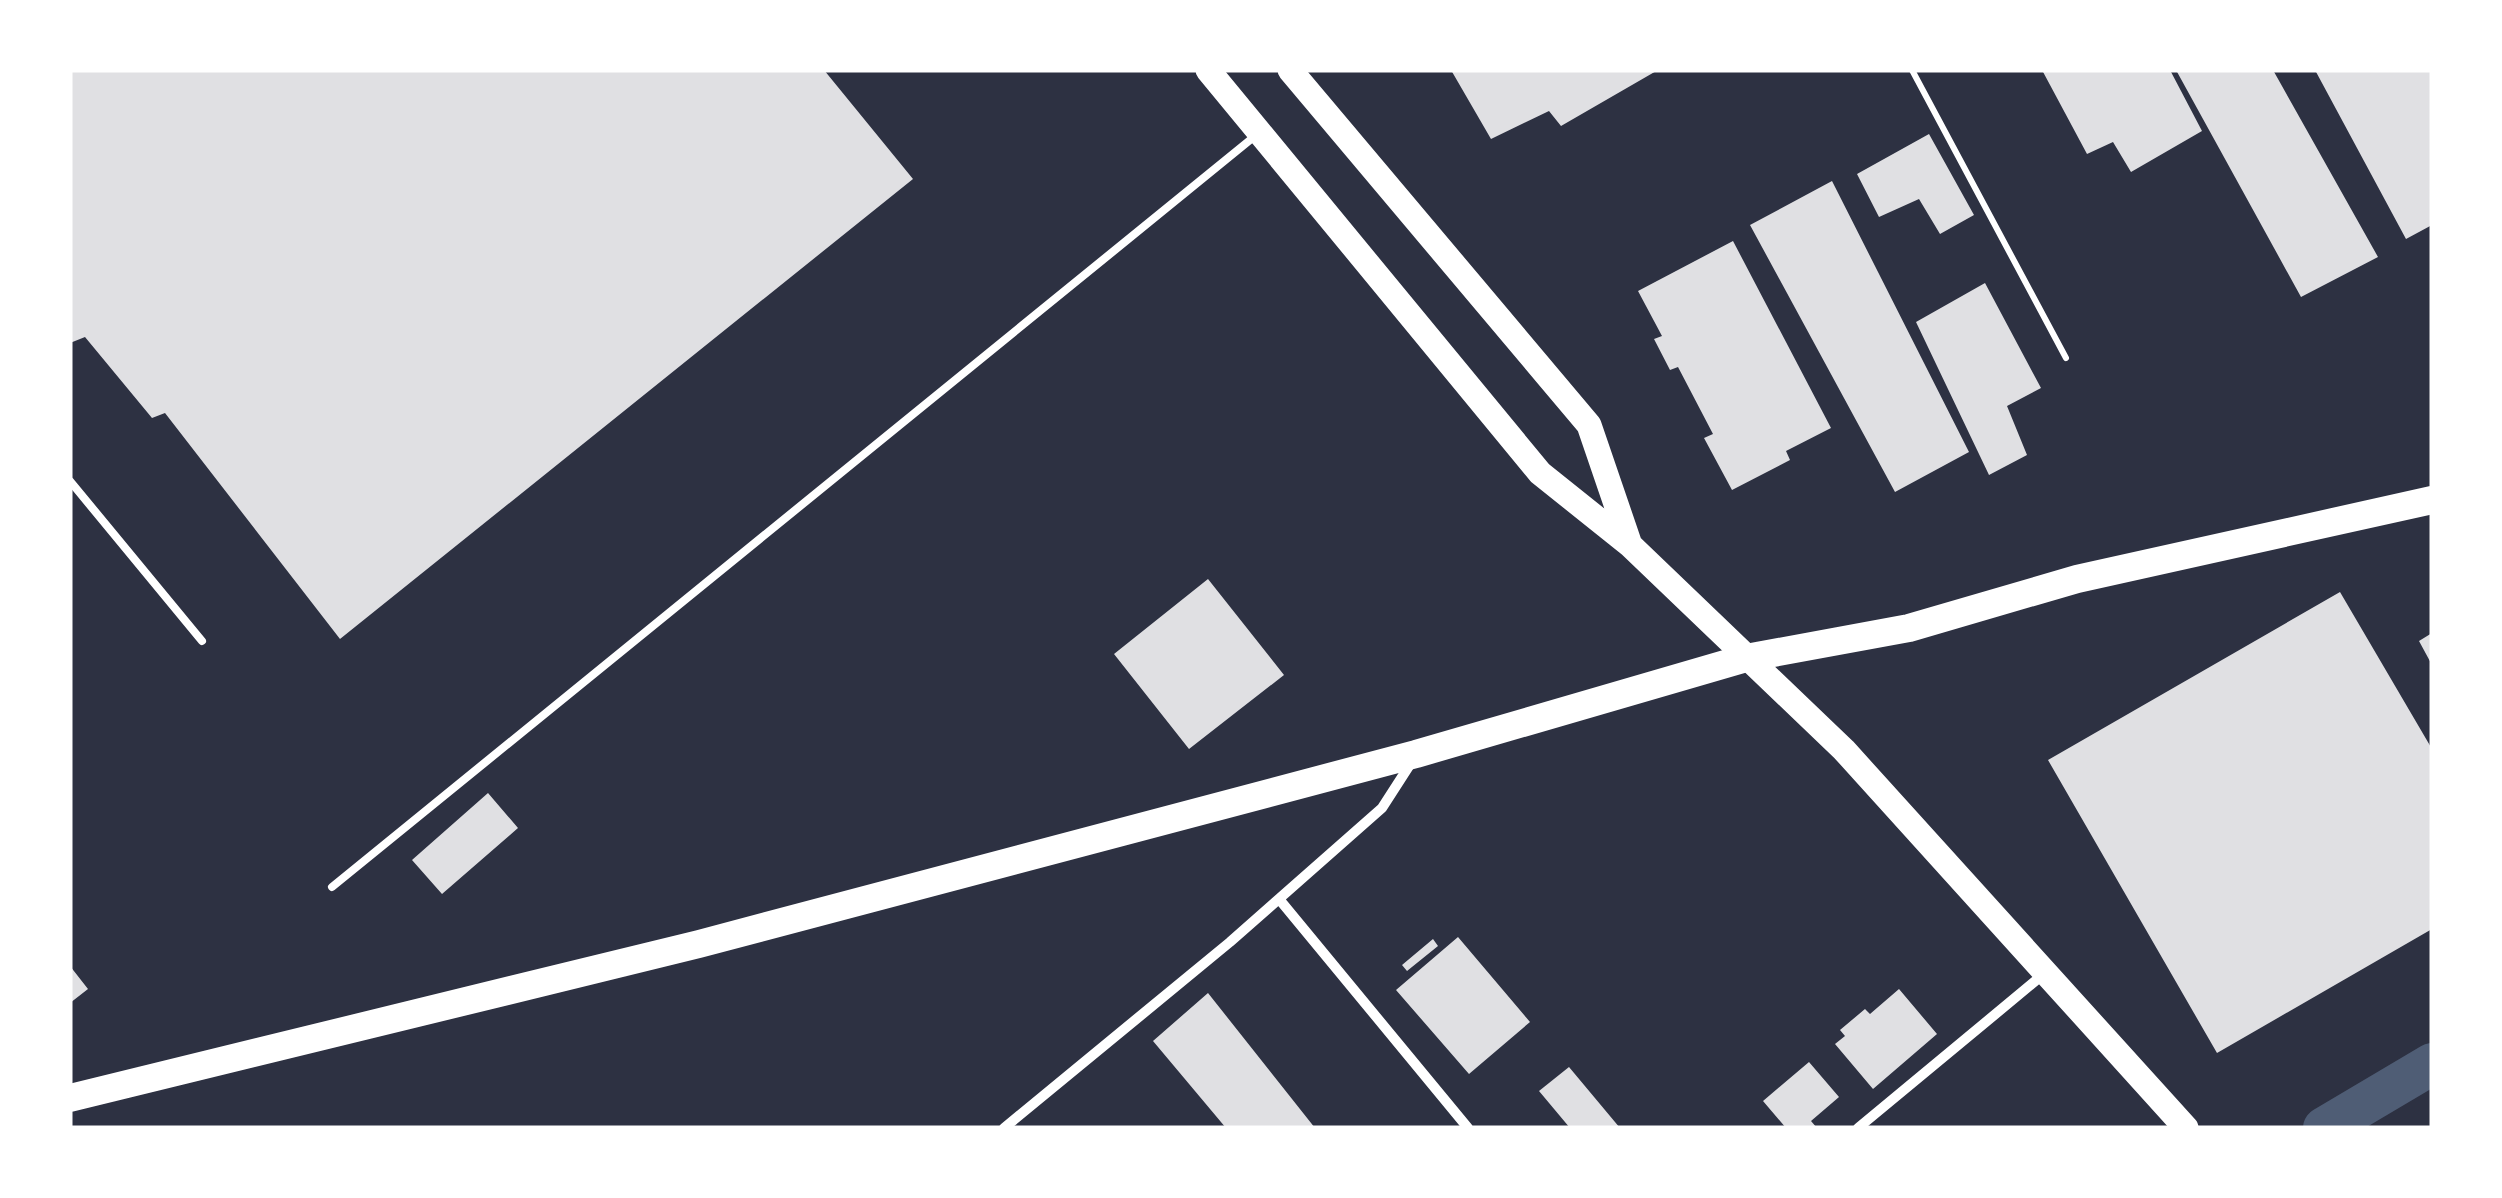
<svg xmlns="http://www.w3.org/2000/svg" width="2502" height="1198" viewBox="0 0 2502 1198" font-family="Lato,sans-serif">
<style>
.lines{fill:none;stroke-linecap:round;stroke-linejoin:round}
.canal{stroke:#4f5d75;stroke-width:42}
.building{fill:#e0e0e3}
.path{stroke:#fff;stroke-width:6}
.service{stroke:#fff;stroke-width:8}
.minor{stroke:#fff;stroke-width:10}
.primary{stroke:#fff;stroke-width:25}
.trunk{stroke:#fff;stroke-width:28}
</style>
<rect width="100%" height="100%" fill="#2d3142"/>
<g class="lines">
<path class="canal" d="M2324 1128 2432 1064"/>
</g>
<path class="building" d="M70 70H824L913 179 340 639 165 413 152 418 85 337 70 343Z
M1451 70H1658L1561 126 1549 111 1491 139Z
M2042 70H2170L2202 131 2131 172 2113 142 2087 154Z
M2176 70H2273L2378 257 2301 297Z
M2315 70H2432V225L2406 239Z
M1929 134 1974 215 1940 234 1919 199 1879 217 1857 174Z
M1832 181 1969 452 1895 492 1750 225Z
M1733 241 1831 428 1786 451 1790 460 1732 490 1704 438 1713 434 1678 367 1670 370 1654 339 1662 336 1638 291Z
M1985 283 2041 388 2007 406 2027 455 1989 475 1916 322Z
M1208 579 1284 675 1189 749 1114 654Z
M2340 592 2432 749V929L2217 1053 2048 760Z
M2432 633V665L2419 641Z
M488 793 518 828 442 894 412 860Z
M1458 937 1530 1022 1469 1074 1396 990Z
M1433 939 1438 946 1407 971 1402 965Z
M70 966 88 989 70 1003Z
M1899 989 1937 1034 1873 1089 1835 1044 1845 1036 1840 1030 1865 1009 1870 1014Z
M1208 993 1315 1128H1226L1153 1041Z
M1809 1062 1839 1097 1811 1121 1817 1128H1786L1763 1101Z
M1569 1067 1620 1128H1570L1539 1091Z"/>
<g class="lines">
<path class="path" d="M1912 70 2066 358"/>
<path class="service" d="M70 481 202 641
M332 887 1255 136"/>
<path class="minor" d="M1279 899 1468 1128
M1004 1128 1230 942 1382 808 1411 763
M1858 1128 2045 973"/>
<path class="primary" d="M1208 70 1540 473 1630 545
M1290 70 1589 425 1630 545 1844 750 2186 1128"/>
<path class="trunk" d="M70 1098 699 944 1416 754 1746 658 1909 628 2077 579 2432 500"/>
</g>
<rect width="2502" height="1198" fill="none" stroke="#ffffff" stroke-width="145"/>
</svg>
